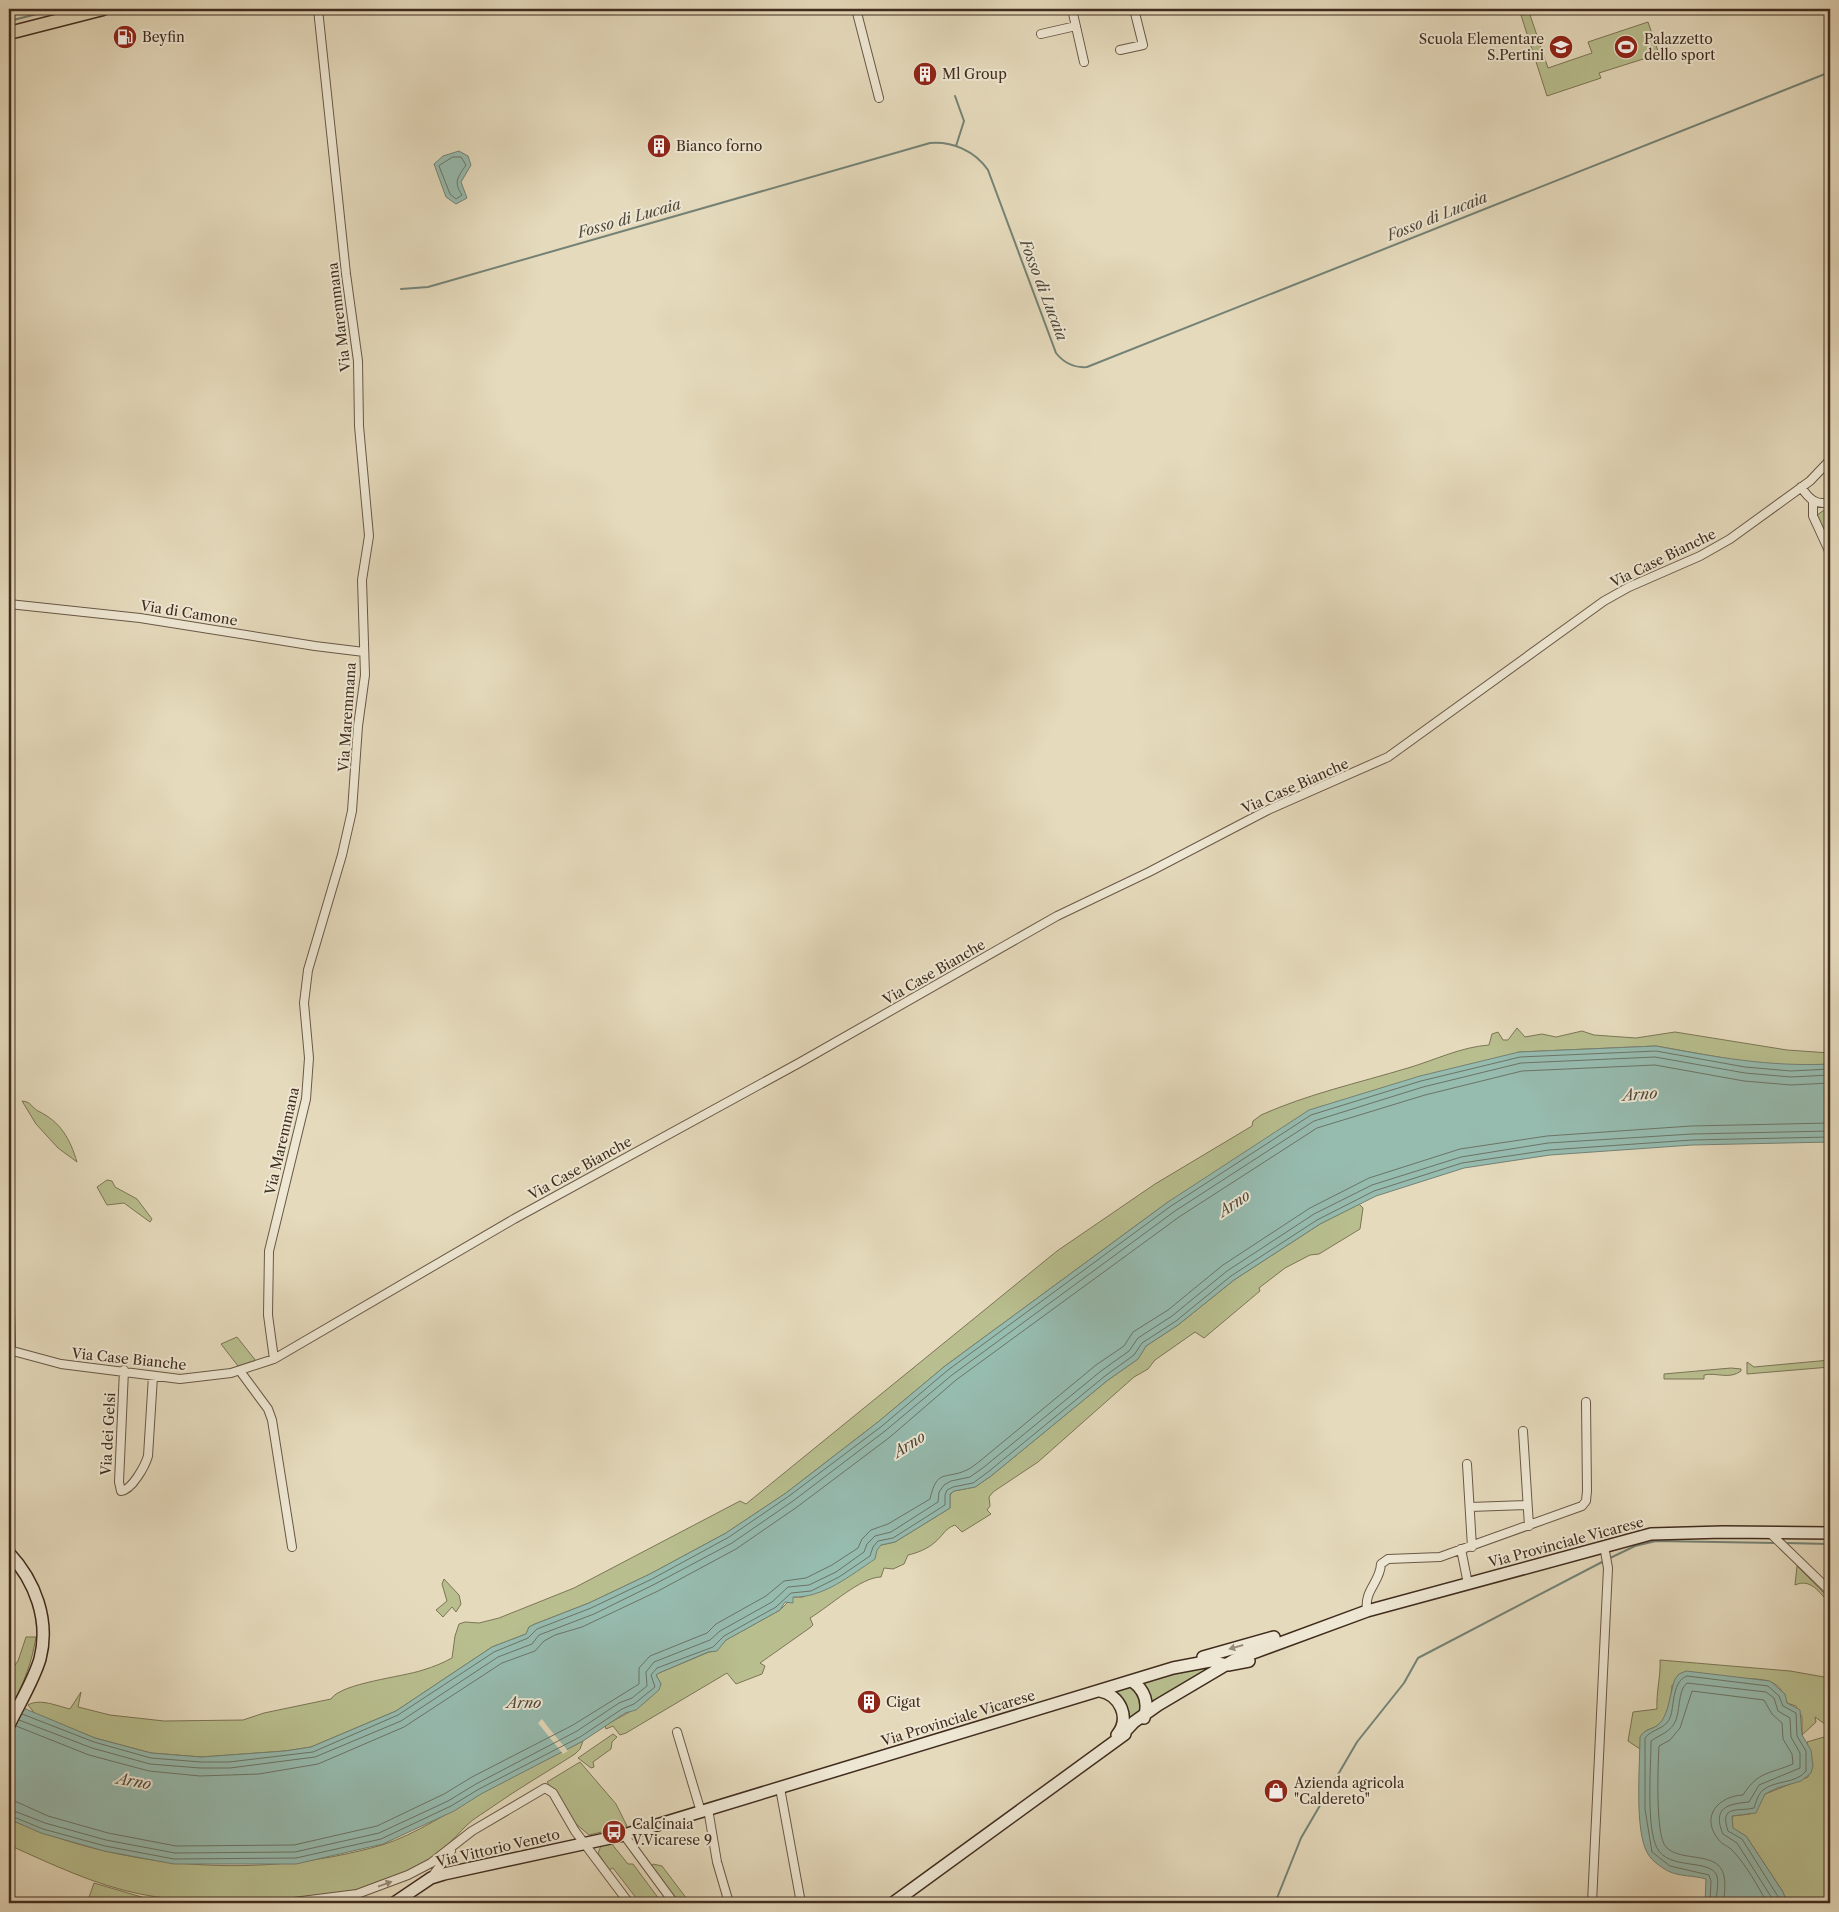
<svg xmlns="http://www.w3.org/2000/svg" width="1839" height="1912" viewBox="0 0 1839 1912" font-family="'Libre Caslon Text',serif">
<style>
.green{fill:#b8be8e;stroke:#7c7556}
.water{fill:#96bbaf;stroke:#748275}
.pier{fill:#e5dabc}
.lines{fill:none;stroke-linecap:round;stroke-linejoin:round}
.shore{stroke:#6b7466;stroke-width:1}
.stream{stroke:#748275;stroke-width:2}
.street-casing{stroke:#695846;stroke-width:10}
.secondary-casing{stroke:#402c1e;stroke-width:14}
.primary-casing{stroke:#402c1e;stroke-width:15}
.street{stroke:#eee7d3;stroke-width:8}
.secondary{stroke:#eee7d3;stroke-width:11}
.primary{stroke:#e5dabc;stroke-width:12}
.oneway{fill:#978a78}
.labels{text-anchor:middle;dominant-baseline:central;stroke-width:4;stroke-linejoin:round;paint-order:stroke}
.poi-label{font-size:14px;fill:#402c1e;stroke:#eee7d3;text-anchor:start}
.street-label{font-size:14px;fill:#402c1e;stroke:#eee7d3}
.water-label{font-size:15px;font-style:italic;fill:#51493b;stroke:#eee7d3}
</style>
<rect width="100%" height="100%" fill="#e5dabc"/>
<filter id="stains"><feTurbulence type="fractalNoise" baseFrequency=".004" numOctaves="4"/><feColorMatrix values="0 0 0 0 .2 0 0 0 0 .09 0 0 0 0 .02 0 0 0 .5 -.17"/></filter>
<radialGradient id="worn" r=".72"><stop offset=".6" stop-color="#630" stop-opacity="0"/><stop offset="1" stop-color="#630" stop-opacity=".3"/></radialGradient>
<path class="green" d="M1519 9H1528L1548 68 1592 53 1588 42 1648 22 1659 54 1599 73 1601 78 1547 96Z
M1830 506V543L1817 515Z
M1517 1028 1525 1037 1542 1034 1556 1037 1582 1031 1594 1035 1636 1038 1675 1032 1787 1050 1830 1053V1064L1791 1066 1746 1062 1656 1046 1519 1052 1168 1202 945 1366 878 1422 786 1493 726 1533 650 1574 589 1603 535 1624 529 1627 526 1634 492 1647 396 1711 311 1747 285 1751 201 1757 151 1753 95 1738 36 1715 28 1705C40 1698 57 1706 70 1709L81 1692 78 1707 110 1715 164 1721 243 1720 264 1713 331 1699C341 1683 403 1677 423 1670 433 1667 443 1663 452 1658L455 1636 459 1624 465 1622 479 1623 499 1618 574 1588 740 1501 746 1504 1057 1251 1155 1184 1252 1126 1253 1121 1261 1115C1308 1094 1358 1083 1408 1068 1435 1060 1461 1047 1489 1045L1492 1034 1498 1032 1503 1040H1508Z
M22 1101C32 1102 31 1107 38 1111 61 1122 70 1139 77 1162L58 1148 36 1124Z
M107 1180 112 1181 115 1187 137 1199 152 1219 150 1222 124 1203 107 1205 97 1187Z
M1359 1204 1363 1208 1360 1229 1319 1254 1310 1255 1285 1268 1259 1288 1260 1291 1204 1338 1195 1332 1155 1360 1148 1369 1134 1377 1038 1462 993 1492 989 1497 990 1506 987 1510 991 1514 962 1532 955 1525C944 1529 943 1536 934 1543 927 1549 917 1553 908 1555L904 1564 893 1569 884 1568 881 1577C861 1577 830 1606 810 1618L813 1625 811 1627 760 1663 765 1666 762 1674 736 1684 727 1673 626 1733 620 1735 613 1726 606 1729 605 1726C628 1711 645 1708 661 1684L656 1675 659 1673 709 1652 716 1651 726 1640 780 1610 793 1597H803L881 1545 895 1542 950 1508V1495L954 1491 975 1487 991 1476 1108 1380 1138 1359 1146 1346 1178 1325 1234 1280 1320 1224Z
M237 1337 256 1361 238 1366 221 1344Z
M1830 1360V1367L1747 1374V1362L1754 1367Z
M1731 1368 1741 1369V1371C1729 1380 1716 1372 1704 1375V1379H1664V1374Z
M1797 1566 1830 1599V1604C1819 1592 1811 1578 1795 1585Z
M444 1579 459 1595 461 1604 456 1612 452 1607 443 1617 436 1610 447 1601 442 1584Z
M26 1637H36C32 1662 24 1682 13 1704L9 1702V1673L18 1661Z
M1660 1660 1790 1671 1830 1678V1724H1825L1815 1717 1816 1722 1802 1735V1717L1796 1706 1787 1703C1784 1694 1781 1686 1771 1682 1753 1674 1694 1683 1672 1685 1672 1692 1667 1714 1664 1719 1653 1735 1640 1722 1640 1749L1628 1741 1633 1712 1657 1709C1656 1692 1661 1676 1660 1660Z
M1200 1665 1216 1666 1151 1704 1148 1691 1141 1682Z
M1133 1686 1138 1689 1143 1711 1128 1722 1126 1705 1115 1692Z
M613 1734 617 1737 612 1742 611 1749 593 1762 594 1767 591 1768 578 1758Z
M1824 1737H1830V1899L1824 1903H1787L1783 1892 1746 1836 1732 1828V1816L1750 1814 1765 1794 1808 1777 1812 1766 1807 1742Z
M583 1741 580 1749 575 1754C547 1772 519 1788 492 1807 484 1813 474 1818 467 1825 452 1840 439 1856 419 1867 347 1906 220 1910 140 1894 95 1885 51 1864 9 1845V1819C124 1870 261 1880 382 1845 415 1835 452 1810 482 1793 516 1775 550 1758 583 1741Z
M580 1762 616 1804 627 1826 589 1835 575 1823 547 1782Z
M611 1843 628 1864H633L662 1903H640L613 1868 609 1870 598 1853 601 1846Z
M653 1864 662 1866 690 1903H678L651 1868Z
M94 1883 145 1898 179 1903H87Z"/>
<path class="water" d="M459 151 468 156 471 165 461 182 467 198 456 204 446 197 434 164 443 156Z
M1656 1046C1716 1057 1768 1067 1830 1064V1142L1692 1145 1550 1155 1464 1168 1376 1196 1320 1224 1234 1280 1178 1325 1146 1346 1138 1359 1108 1380 991 1476 975 1487 954 1491 950 1494V1508L895 1542 881 1545 877 1550 875 1559C851 1575 823 1598 793 1597V1603L785 1602 780 1610 726 1640 717 1651 708 1652 659 1673 656 1675 661 1684 659 1690 636 1710 625 1713 583 1741 481 1794 454 1811 383 1844 296 1864H174L104 1851 41 1833 9 1819V1702L95 1738 151 1753 201 1757 285 1751 311 1747 396 1711 492 1647 526 1634 529 1627 535 1624 589 1603 650 1574 726 1533 786 1493 878 1422 945 1366 1168 1202 1309 1110 1420 1076 1519 1052Z
M1686 1671 1770 1681 1785 1694 1787 1703 1800 1710 1802 1735 1811 1750 1813 1766 1811 1773 1801 1781 1777 1788 1765 1794 1756 1813 1732 1816 1733 1828 1746 1836 1783 1892 1787 1903H1705L1706 1879C1693 1875 1680 1877 1668 1871 1661 1867 1652 1861 1648 1854 1634 1832 1640 1764 1640 1737 1645 1728 1653 1730 1659 1724 1669 1715 1670 1692 1675 1679L1679 1674Z"/>
<path class="pier" d="M542 1719 548 1727 568 1751 563 1754 538 1723Z"/>
<g class="lines">
<path class="shore" d="M453 157H461L466 165C458 177 453 182 462 195L456 199 450 194 439 166Z
M22 1714 94 1742 151 1758 201 1762H229L313 1752 398 1715 494 1652 528 1638 537 1629 591 1608 652 1579 729 1537 789 1496 882 1426 948 1370 1171 1206 1311 1115 1421 1081 1520 1057 1656 1051 1745 1067 1791 1071 1830 1069
M19 1720 92 1748 150 1764 200 1768H230L315 1757 401 1721 498 1657 532 1644 539 1635 594 1614 655 1584 732 1543 793 1501 885 1431 952 1375 1175 1211 1314 1121 1423 1087 1521 1063 1655 1057 1745 1073 1791 1077 1830 1075
M16 1726 89 1755 149 1771 200 1776 230 1775 259 1774 318 1764 404 1727 502 1663 535 1651 544 1641 555 1635 582 1627 658 1591 736 1549 797 1507 890 1437 956 1380 1179 1217 1317 1128 1425 1095 1522 1071 1655 1065 1744 1081 1791 1085 1830 1083
M9 1801 17 1802 48 1816 108 1833 176 1846 294 1845 377 1826 444 1794 472 1777 573 1725 639 1684V1668L650 1656 707 1633 716 1624 766 1596 784 1581 806 1578 832 1565 858 1548 862 1539 871 1530 888 1524 930 1499C937 1468 945 1480 967 1470 971 1468 976 1464 980 1461L1096 1365 1124 1346 1133 1332 1168 1310 1223 1265 1310 1208 1369 1178 1460 1149 1547 1136 1691 1126 1830 1123
M9 1809 45 1823 106 1840 175 1853 295 1852 379 1833 448 1801 476 1784 577 1731 619 1703 632 1698 647 1686 646 1672 654 1662 710 1640 720 1631 772 1602 788 1587 809 1585 836 1572 864 1552 867 1544 875 1536 891 1532 938 1502 939 1492 944 1485 951 1481 970 1477 984 1467 1101 1371 1129 1351 1138 1338 1172 1316 1227 1271 1314 1214 1372 1185 1461 1157 1548 1143 1692 1134 1830 1131
M9 1815 43 1829 105 1846 174 1859 296 1858 381 1839 451 1806 479 1789 580 1737 622 1709 634 1704 655 1687 651 1675 657 1668 713 1647 724 1636 776 1607 791 1593 811 1591 839 1577 870 1556 873 1547 878 1541 893 1538 945 1505V1495L947 1490 953 1487 973 1483 988 1472 1105 1376 1134 1355 1142 1343 1176 1321 1231 1276 1317 1220 1374 1191 1462 1163 1549 1150 1692 1140 1830 1137
M1710 1903 1711 1881 1709 1875 1670 1866 1652 1852 1645 1809V1738C1652 1728 1667 1730 1671 1715 1674 1703 1673 1681 1687 1676L1768 1686 1779 1696 1783 1706 1796 1713 1797 1736 1806 1751V1771C1796 1784 1775 1780 1763 1790 1758 1794 1756 1802 1754 1808 1738 1812 1719 1804 1728 1831L1742 1839 1782 1903
M1716 1903C1716 1895 1719 1884 1717 1876 1711 1858 1669 1871 1657 1848 1646 1827 1651 1766 1651 1741 1659 1735 1667 1734 1674 1724 1681 1713 1677 1691 1687 1683L1766 1692 1774 1698 1778 1711 1790 1718 1791 1737 1800 1753V1768L1759 1785 1749 1802C1727 1804 1712 1808 1723 1834L1737 1843 1775 1903
M1724 1903C1724 1895 1726 1884 1724 1876 1719 1850 1681 1863 1666 1847 1655 1836 1658 1764 1659 1746L1670 1740 1680 1728 1692 1691 1764 1700 1772 1714 1782 1723 1783 1739 1792 1754 1793 1764C1770 1774 1758 1771 1743 1795 1719 1796 1700 1816 1718 1839 1722 1845 1729 1846 1733 1851 1746 1865 1758 1886 1767 1903"/>
<path class="stream" d="M9 21 57 9
M955 96 964 121 956 146
M401 289 428 287 930 143C952 141 975 151 988 170L1056 353C1064 363 1075 368 1087 367L1830 72
M1785 1543 1830 1544
M1608 1559 1635 1546 1656 1541 1777 1543
M1275 1903 1301 1838 1357 1742 1404 1683 1418 1658 1604 1561
M1824 1903 1830 1899"/>
<g class="street-casing">
<path id="street" d="M856 9 879 98
M1072 9 1084 62
M1041 34 1076 26
M1120 50 1143 45 1134 9
M1801 487C1809 499 1816 506 1830 502
M1813 502V516L1830 553
M9 604 140 618 315 646 364 652
M9 1261 11 1351
M9 1350 61 1364 180 1379 231 1373 274 1359 514 1219 799 1063 1057 916 1149 872 1268 810 1388 757 1604 601 1629 587 1700 556 1730 539 1810 481 1830 460
M274 1359 268 1315 269 1251 306 1099 309 1058 304 1003 308 970 342 855 352 811 358 726 365 675 362 580 369 536 359 426 358 361 346 274 318 9
M124 1370 119 1482 121 1491C132 1490 145 1466 148 1456L153 1376
M240 1371 268 1409 272 1420 292 1547
M1523 1431 1529 1526
M1467 1464 1472 1547
M1470 1507 1527 1505
M1770 1533 1830 1591
M1461 1549 1468 1584
M1367 1611C1364 1589 1380 1583 1381 1564L1388 1559 1440 1557 1582 1506 1586 1501 1587 1491 1586 1402
M677 1732 701 1812
M780 1788 801 1903
M708 1809 717 1862 729 1903
M624 1835 674 1903
M431 1878 451 1851
M286 1903 357 1894 408 1875 431 1863 472 1831 545 1788 553 1793 575 1831 629 1903
M1592 1903 1608 1568 1604 1546"/>
</g>
<g class="secondary-casing">
<path id="secondary" d="M9 1553C35 1581 50 1620 40 1659 33 1682 19 1704 9 1725
M1203 1657 1274 1637
M1132 1681C1145 1690 1149 1703 1144 1718
M1100 1691C1120 1695 1131 1718 1117 1735
M1119 1738 1134 1722 1158 1705 1234 1660 1367 1611 1651 1534 1723 1532 1830 1533
M394 1903 431 1878 444 1874 624 1835 1173 1668 1210 1661 1228 1665 1249 1661
M893 1903 1125 1734"/>
</g>
<g class="primary-casing">
<path id="primary" d="M9 33 103 9"/>
</g>
<use href="#street" class="street"/>
<use href="#secondary" class="secondary"/>
<use href="#primary" class="primary"/>
</g>
<defs><path id="oneway-solid" d="M-6-.8H1V-3.2L6.5 0L1 3.2V.8H-6Z" transform="scale(1.25)"/></defs>
<g class="oneway">
<use href="#oneway-solid" transform="translate(1236 1647) rotate(164)"/>
<use href="#oneway-solid" transform="translate(385 1884) rotate(-20)"/>
</g>
<defs>
<g id="fuel-disc" transform="scale(1.25)"><circle r="9.5" fill="#8f2418" stroke="#eee7d3"/><path d="M-5.5-6h7V0h2V4h1.3V-2.5L3-4.5l.8-.8L6-3V5H2.5V1h-1V6h-7ZM-4.2-4.7v3.2H.2V-4.7Z" fill="#fff"/></g>
<g id="school-disc" transform="scale(1.25)"><circle r="9.5" fill="#8f2418" stroke="#eee7d3"/><path d="M0-5L7-2L0 1L-7-2ZM-4 1L0 2.5L4 1V4Q0 6-4 4Z" fill="#fff"/></g>
<g id="stadium-disc" transform="scale(1.25)"><circle r="9.5" fill="#8f2418" stroke="#eee7d3"/><path d="M0-5a6.5 5 0 1 0 0 10a6.5 5 0 1 0 0-10ZM-3.5-1.8h7v3.6h-7Z" fill="#fff"/></g>
<g id="building-disc" transform="scale(1.25)"><circle r="9.5" fill="#8f2418" stroke="#eee7d3"/><path d="M-4-6H4V6H1V3H-1V6H-4ZM-2.5-4.3h1.7v1.8h-1.7ZM.8-4.3h1.7v1.8H.8ZM-2.5-1h1.7V.8h-1.7ZM.8-1h1.7V.8H.8Z" fill="#fff"/></g>
<g id="shop-disc" transform="scale(1.25)"><circle r="9.5" fill="#8f2418" stroke="#eee7d3"/><path d="M-5-2.5h2.3a2.7 3.5 0 0 1 5.4 0H5L5.5 6h-11ZM-1.5-2.5h3a1.5 2.3 0 0 0-3 0Z" fill="#fff"/></g>
<g id="bus-disc" transform="scale(1.25)"><circle r="9.5" fill="#8f2418" stroke="#eee7d3"/><path d="M-5-6H5V4H4V6H2V4H-2V6H-4V4H-5ZM-3.5-4V0h7V-4ZM-3.5 1.2v1.5H-2V1.2ZM2 1.2v1.5H3.5V1.2Z" fill="#fff"/></g>
</defs>
<g fill-rule="evenodd">
<use href="#fuel-disc" x="125" y="37"/>
<use href="#school-disc" x="1561" y="47"/>
<use href="#stadium-disc" x="1626" y="47"/>
<use href="#building-disc" x="925" y="74"/>
<use href="#building-disc" x="659" y="146"/>
<use href="#building-disc" x="869" y="1702"/>
<use href="#shop-disc" x="1276" y="1791"/>
<use href="#bus-disc" x="614" y="1832"/>
</g>
<g class="labels">
<g class="poi-label">
<text x="142" y="37">Beyfin</text>
<text x="1544" y="39" text-anchor="end">Scuola Elementare<tspan x="1544" dy="16">S.Pertini</tspan></text>
<text x="1644" y="39">Palazzetto<tspan x="1644" dy="16">dello sport</tspan></text>
<text x="942" y="74">Ml Group</text>
<text x="676" y="146">Bianco forno</text>
<text x="886" y="1702">Cigat</text>
<text x="1294" y="1783">Azienda agricola<tspan x="1294" dy="16">"Caldereto"</tspan></text>
<text x="632" y="1824">Calcinaia<tspan x="632" dy="16">V.Vicarese 9</tspan></text>
</g>
<g class="street-label">
<text transform="translate(339 317) rotate(-97)">Via Maremmana</text>
<text transform="translate(1663 558) rotate(-26)">Via Case Bianche</text>
<text transform="translate(189 613) rotate(9)">Via di Camone</text>
<text transform="translate(347 717) rotate(-86)">Via Maremmana</text>
<text transform="translate(1295 786) rotate(-24)">Via Case Bianche</text>
<text transform="translate(934 972) rotate(-30)">Via Case Bianche</text>
<text transform="translate(282 1141) rotate(-77)">Via Maremmana</text>
<text transform="translate(580 1168) rotate(-29)">Via Case Bianche</text>
<text transform="translate(129 1359) rotate(6)">Via Case Bianche</text>
<text transform="translate(108 1434) rotate(-87)">Via dei Gelsi</text>
<text transform="translate(1566 1542) rotate(-15)">Via Provinciale Vicarese</text>
<text transform="translate(958 1718) rotate(-17)">Via Provinciale Vicarese</text>
<text transform="translate(498 1848) rotate(-13)">Via Vittorio Veneto</text>
</g>
<g class="water-label">
<text transform="translate(1437 216) rotate(-22)">Fosso di Lucaia</text>
<text transform="translate(629 218) rotate(-16)">Fosso di Lucaia</text>
<text transform="translate(1044 290) rotate(69)">Fosso di Lucaia</text>
<text transform="translate(1640 1094) rotate(-4)">Arno</text>
<text transform="translate(1234 1203) rotate(-34)">Arno</text>
<text transform="translate(909 1444) rotate(-33)">Arno</text>
<text x="524" y="1702">Arno</text>
<text transform="translate(134 1781) rotate(10)">Arno</text>
</g>
</g>
<rect width="1839" height="1912" fill="none" stroke="#e5dabc" stroke-width="30"/>
<rect x="10" y="10" width="1819" height="1892" fill="none" stroke="#402c1e" stroke-width="2.5"/>
<rect x="15" y="15" width="1809" height="1882" fill="none" stroke="#402c1e"/>
<rect width="100%" height="100%" filter="url(#stains)"/>
<rect width="100%" height="100%" fill="url(#worn)"/>
</svg>
